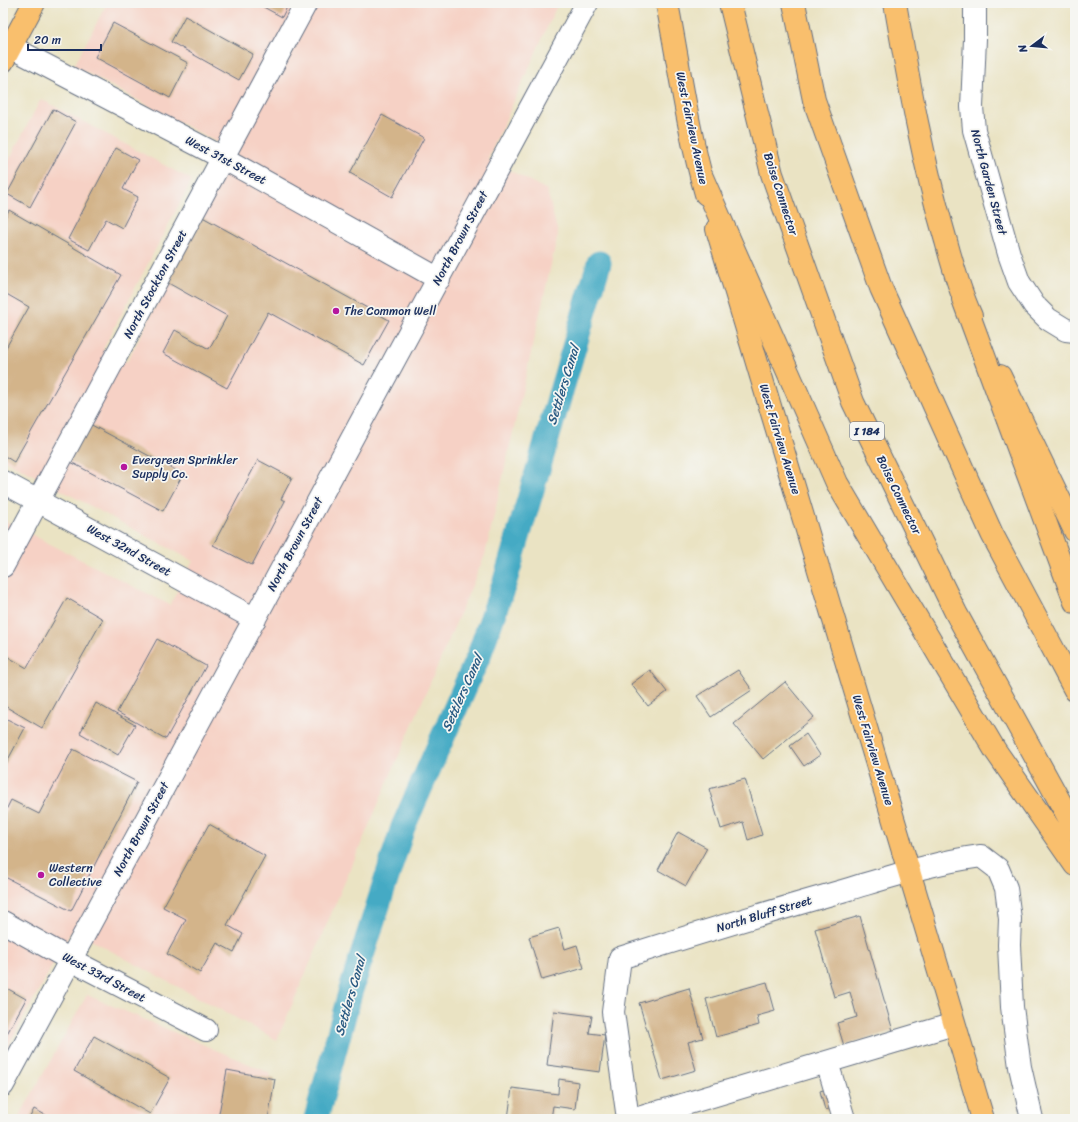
<svg xmlns="http://www.w3.org/2000/svg" width="1078" height="1122" viewBox="0 0 1078 1122" font-family="Sriracha,sans-serif">
<style>
.built{fill:#f6d1c5}
.lines{fill:none;stroke-linecap:round;stroke-linejoin:round}
.canal{stroke:#44aac4;stroke-width:25}
.building{fill:#d3b48a}
.minor-casing{stroke:#636e81;stroke-width:24}
.major-casing{stroke:#636e81;stroke-width:24}
.highway-casing{stroke:#636e81;stroke-width:24}
.minor{stroke:#fff;stroke-width:22}
.major{stroke:#f9bf6d;stroke-width:22}
.highway{stroke:#f9bf6d;stroke-width:22}
.poi-dot{fill:#b5179e;stroke:#f6f6f2;stroke-width:1.5}
.labels{text-anchor:middle;dominant-baseline:central;stroke-width:3.5;stroke-linejoin:round;paint-order:stroke}
.shield{fill:#f6f6f2;stroke:#5d6b8a;stroke-width:1}
.shield-label{font-size:11px;font-weight:bold;fill:#1b2f5e}
.street-label{font-size:12px;fill:#1b2f5e;stroke:#f6f6f2}
.poi-label{font-size:12px;fill:#1b2f5e;stroke:#f6f6f2;text-anchor:start}
.water-label{font-size:13px;font-style:italic;fill:#295a82;stroke:#f6f6f2}
</style>
<rect width="100%" height="100%" fill="#f6f6f2"/>
<filter id="ink" filterUnits="userSpaceOnUse"><feTurbulence type="fractalNoise" baseFrequency=".025" numOctaves="2"/><feDisplacementMap in="SourceGraphic" scale="8" xChannelSelector="R" yChannelSelector="G"/><feConvolveMatrix kernelMatrix="1 2 1 2 8 2 1 2 1" color-interpolation-filters="sRGB"/></filter>
<filter id="wash" filterUnits="userSpaceOnUse"><feTurbulence type="fractalNoise" baseFrequency=".012" numOctaves="4" result="noise"/><feDisplacementMap in="SourceGraphic" scale="16" xChannelSelector="R" yChannelSelector="G"/><feGaussianBlur stdDeviation="0.9" result="paint"/><feColorMatrix in="noise" values="0 0 0 0 0 0 0 0 0 0 0 0 0 0 0 0 0 1.4 0 .05"/><feComposite in="paint" operator="in"/></filter>
<g filter="url(#wash)">
<rect width="100%" height="100%" fill="#eae3c3"/>
<path class="built" d="M107 3H558L488 159 547 190 558 234 485 555 277 1040 72 930 3 1055V520L170 605 193 561 3 459V171L41 99 192 180 103 349 127 362 235 152 74 66Z
M87 995 270 1073 267 1119H18Z"/>
<g class="lines">
<path class="canal" d="M316 1119 350 993 403 827 479 655 505 581 599 263"/>
</g>
<g id="blocks">
<path class="building" d="M256 3H289L282 17Z
M185 16 253 54 239 80 171 42Z
M113 23 188 63 170 98 95 57Z
M53 109 76 122 30 207 7 194Z
M382 115 424 138 392 197 350 173Z
M116 148 138 160 123 189 138 197 122 228 106 219 89 250 68 239Z
M9 210 121 275 14 462 3 455V353L29 307 3 292V221Z
M197 214 389 320 364 365 268 312 227 388 163 353 175 330 209 349 227 316 161 279Z
M86 422 183 474 163 511 65 459Z
M258 460 292 478 281 499 285 501 252 565 213 545Z
M67 598 103 619 42 728 3 705V654L27 668Z
M157 639 206 666 166 739 117 712Z
M650 670 667 692 648 706 631 684Z
M738 670 752 690 711 717 697 696Z
M785 682 814 717 763 759 734 724Z
M96 703 135 725 118 755 80 733Z
M3 717 25 728 3 769Z
M806 734 820 755 804 766 790 746Z
M73 749 137 782 71 911 3 876V816L11 800 39 814Z
M745 779 762 835 748 840 743 822 721 829 709 789Z
M209 824 265 856 227 925 243 934 234 952 217 943 200 973 167 954 186 919 163 907Z
M678 832 707 848 686 886 658 870Z
M860 916 893 1031 844 1046 837 1023 857 1017 850 992 834 997 815 929Z
M559 928 565 949 577 945 584 968 542 980 529 937Z
M767 982 775 1011 757 1016 759 1025 716 1037 706 999Z
M3 986 26 999 3 1041Z
M689 988 703 1038 688 1042 696 1070 662 1080 639 1003Z
M554 1011 592 1016 589 1033 605 1035 600 1072 547 1065Z
M94 1036 170 1078 150 1114 74 1071Z
M227 1070 275 1079 268 1119H218Z
M559 1079 578 1082 575 1109 553 1106 551 1119H508L512 1088 558 1094Z
M833 1087 839 1106 825 1110 820 1091Z
M34 1109 53 1119H29Z"/>
</g>
</g>
<g filter="url(#ink)">
<use href="#blocks" fill-opacity="0" stroke="#636e81" stroke-width="1"/>
<g class="lines">
<g class="minor-casing">
<path id="minor" d="M975 3V39L972 107 974 130 1009 254 1019 282 1034 305 1048 319 1066 330 1075 331
M3 43 223 158 439 279
M3 482 255 619
M3 566 306 3
M3 922 71 960 206 1030
M827 1062 844 1119
M3 1085 587 3
M628 1119 613 1012 620 958C696 934 772 911 849 889 893 876 936 862 981 856L998 869 1006 888 1010 919 1009 945 1012 1007 1020 1067 1032 1119
M635 1119 954 1024"/>
</g>
<g class="major-casing">
<path id="major" d="M667 3C679 66 688 132 706 194
M895 3C909 83 923 163 946 241 953 267 960 292 971 316
M3 61 34 3
M717 229 983 1119
M1000 376 1075 531"/>
</g>
<g class="highway-casing">
<path id="highway" d="M730 3 772 174 853 402 956 613 1075 829
M794 3 814 100 881 288 992 534 1075 690
M701 175 837 483 995 750 1075 865
M963 299 1075 602"/>
</g>
<use href="#minor" class="minor"/>
<use href="#major" class="major"/>
<use href="#highway" class="highway"/>
</g>
</g>
<g class="poi-dot">
<circle cx="336" cy="311" r="4"/>
<circle cx="124" cy="467" r="4"/>
<circle cx="41" cy="875" r="4"/>
</g>
<g class="labels">
<rect class="shield" x="850" y="422" width="34" height="18" rx="3"/>
<g class="shield-label">
<text x="867" y="431">I 184</text>
</g>
<g class="street-label">
<text transform="translate(692 128) rotate(78)">West Fairview Avenue</text>
<text transform="translate(226 160) rotate(28)">West 31st Street</text>
<text transform="translate(989 182) rotate(75)">North Garden Street</text>
<text transform="translate(781 194) rotate(72)">Boise Connector</text>
<text transform="translate(460 238) rotate(-62)">North Brown Street</text>
<text transform="translate(155 284) rotate(-62)">North Stockton Street</text>
<text transform="translate(780 439) rotate(73)">West Fairview Avenue</text>
<text transform="translate(899 495) rotate(64)">Boise Connector</text>
<text transform="translate(295 544) rotate(-62)">North Brown Street</text>
<text transform="translate(129 550) rotate(29)">West 32nd Street</text>
<text transform="translate(873 750) rotate(73)">West Fairview Avenue</text>
<text transform="translate(141 829) rotate(-62)">North Brown Street</text>
<text transform="translate(764 914) rotate(-17)">North Bluff Street</text>
<text transform="translate(104 977) rotate(28)">West 33rd Street</text>
</g>
<g class="poi-label">
<text x="344" y="311">The Common Well</text>
<text x="132" y="460">Evergreen Sprinkler<tspan x="132" dy="14">Supply Co.</tspan></text>
<text x="49" y="868">Western<tspan x="49" dy="14">Collective</tspan></text>
</g>
<g class="water-label">
<text transform="translate(563 385) rotate(-73)">Settlers Canal</text>
<text transform="translate(462 693) rotate(-66)">Settlers Canal</text>
<text transform="translate(350 996) rotate(-74)">Settlers Canal</text>
</g>
</g>
<rect width="1078" height="1122" fill="none" stroke="#f6f6f2" stroke-width="16"/>
<g transform="translate(1032 46) rotate(254)" stroke="#f6f6f2" stroke-width="3" paint-order="stroke">
<path d="M0-3L7 15L0 10L-7 15Z" fill="#1b2f5e"/>
<text y="-6" font-size="11" font-weight="bold" text-anchor="middle" fill="#1b2f5e">N</text>
</g>
<path d="M28 44v6h73v-6" fill="none" stroke="#1b2f5e" stroke-width="2"/>
<text x="34" y="44" font-size="12" fill="#1b2f5e" stroke="#f6f6f2" stroke-width="3" paint-order="stroke">20 m</text>
</svg>
